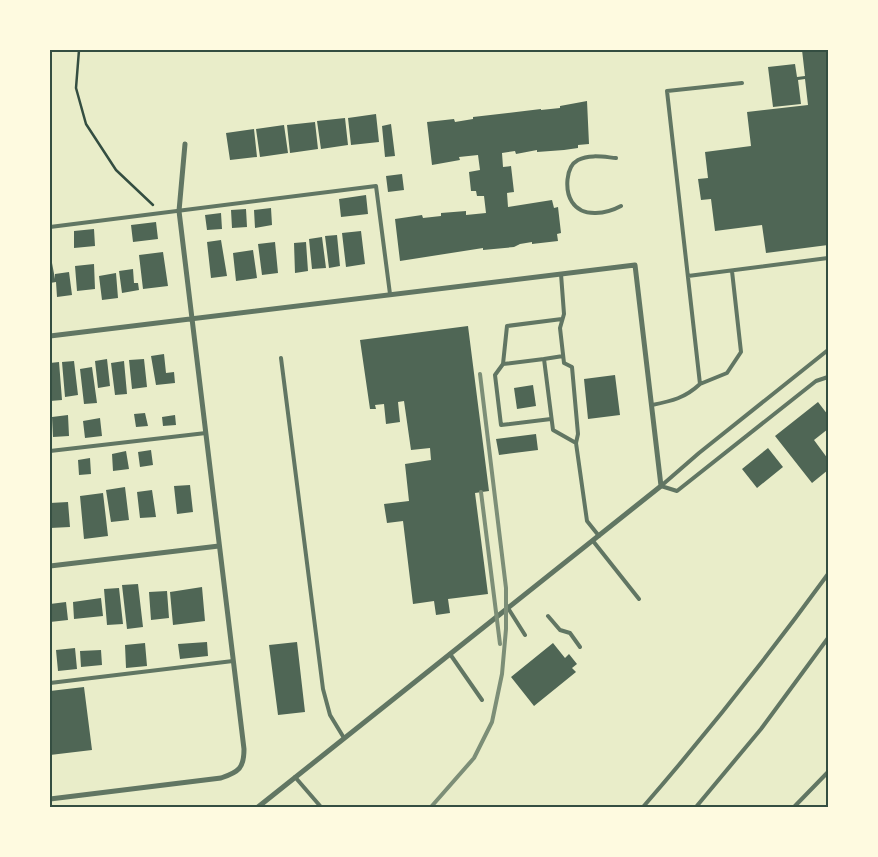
<svg xmlns="http://www.w3.org/2000/svg" width="878" height="857" viewBox="0 0 878 857" font-family="Inter,sans-serif">
<style>
.building{fill:#4f6655}
.lines{fill:none;stroke-linecap:round;stroke-linejoin:round}
.path{stroke:#344e41;stroke-width:2.5}
.service{stroke:#617663;stroke-width:4}
.minor{stroke:#617663;stroke-width:5}
.rail{stroke:#7c8e77;stroke-width:4}
.neatline{fill:none;stroke:#344e41;stroke-width:2}
</style>
<rect width="100%" height="100%" fill="#e9edc9"/>
<path class="building" d="M802 50H828V245L766 253 762 225 715 231 711 199 701 200 698 179 708 178 705 152 751 146 747 112 808 105 805 79 798 80 801 104 773 107 768 67 795 64 797 77 805 76Z
M587 101 589 144 578 145V148L564 150 537 152V150L516 154 515 151 502 153 503 167 511 166 514 192 507 193 508 207 552 200 554 208 558 207 561 233 557 234 558 241 532 244V242L520 244 514 247 483 250V248L400 261 395 219 422 215 423 218 441 216V213L466 211V215L486 213 484 196H477L476 191H471L469 172 480 170 478 155 459 157 460 160 432 165 427 122 454 119 455 122 473 119V117L541 109V110L560 108V106Z
M376 114 379 142 351 145 348 118Z
M345 118 348 145 321 149 317 121Z
M315 122 318 149 290 153 287 125Z
M391 124 395 156 385 157 382 126Z
M284 125 288 153 260 157 256 129Z
M254 129 257 157 230 160 226 133Z
M402 174 404 190 388 192 386 176Z
M366 195 368 214 341 217 339 199Z
M271 208 272 225 255 228 254 210Z
M246 209 247 227 232 228 231 210Z
M221 213 222 229 207 230 205 215Z
M156 222 158 239 133 242 131 225Z
M94 229 95 246 74 248V231Z
M361 231 365 264 346 267 342 233Z
M337 235 340 266 329 268 325 236Z
M322 237 326 268 312 269 309 239Z
M221 240 227 276 211 278 207 242Z
M275 242 278 273 262 275 258 244Z
M306 242 308 271 295 273 294 243Z
M253 250 257 278 236 281 233 253Z
M163 252 168 286 143 289 139 255Z
M50 263H52L55 279V274L69 272 72 295 57 297 56 282 50 283Z
M94 264 95 289 77 291 75 266Z
M133 269 134 283H138L139 290 122 293 119 271Z
M116 273 118 298 102 300 99 276Z
M468 326 489 491 475 493 488 594 448 599 450 613 436 615 434 601 413 604 403 521 387 523 384 504 409 501 405 464 431 460 430 448 411 450 404 401 398 402 400 422 386 424 384 404 375 405 376 409H370L360 340Z
M164 354 166 373 174 372 175 383 156 385 151 356Z
M107 359 110 386 98 388 95 361Z
M144 359 147 387 132 389 129 360Z
M74 361 78 395 65 397 62 362Z
M124 361 127 394 115 395 111 363Z
M59 362 62 400 50 401V363Z
M92 367 97 403 84 404 80 369Z
M615 375 620 415 588 419 584 379Z
M533 385 536 406 517 409 514 388Z
M818 402 828 415V429L814 440 828 459V470L812 483 775 436Z
M145 413 148 426 136 427 134 414Z
M68 415 69 436 53 437 52 417Z
M175 415 176 425 163 426 162 417Z
M100 418 102 436 85 438 83 421Z
M536 434 538 450 499 455 496 439Z
M768 448 783 467 757 488 742 469Z
M151 450 153 465 140 467 138 452Z
M126 451 129 469 113 471 112 454Z
M90 458 91 474 79 475 78 460Z
M190 485 193 512 177 514 174 486Z
M125 487 129 520 111 522 106 490Z
M152 490 156 517 140 518 137 492Z
M103 493 108 536 84 539 80 496Z
M68 502 70 527 50 528V503Z
M138 584 143 627 127 629 122 585Z
M202 587 205 621 173 625 170 592Z
M119 588 123 624 107 625 104 589Z
M167 591 169 618 151 620 149 592Z
M101 598 103 616 74 619 73 602Z
M66 602 68 620 50 622V604Z
M207 642 208 656 180 659 178 644Z
M297 642 305 712 278 715 269 645Z
M145 643 147 666 126 668 125 645Z
M553 643 565 658 569 654 577 664 572 668 576 672 534 706 511 677Z
M75 648 77 669 58 671 56 650Z
M101 650 102 665 81 667 80 651Z
M84 687 92 750 50 755V691Z"/>
<g class="lines">
<path class="path" d="M79 50 76 88 86 124 116 170 153 205"/>
<path class="service" d="M616 158C604 157 590 154 578 160 565 167 565 191 572 202 583 219 608 213 621 206
M50 227 376 186 390 294
M561 274 564 314 560 328 564 363 572 367 578 434 576 443 587 521 599 536
M688 276 828 258
M563 356 544 359 553 430 576 443
M281 358 323 689 330 715 344 738
M544 359 503 364 495 375 501 425 551 419
M503 364 507 326 562 319
M700 384 727 373 741 352 732 271
M652 405C672 401 685 398 700 384L667 91 742 83
M50 451 206 433
M661 486 699 453 828 350
M661 486 677 491 816 381 828 377
M593 541 639 599
M508 608 525 635
M548 616 560 630 570 633 580 647
M450 654 482 700
M50 683 233 661
M295 777 321 807
M643 807C709 731 769 655 828 574
M696 807 761 729 828 638
M794 807 828 772"/>
<path class="minor" d="M50 336 635 265 661 486 258 807
M50 566 219 546
M50 799 221 778C239 772 244 768 244 749L179 211 185 144"/>
<path class="rail" d="M481 492 500 644
M431 807 474 758 492 722 502 674 506 629V588L480 374"/>
</g>
<rect width="878" height="857" fill="none" stroke="#fefae0" stroke-width="102"/>
<rect x="51" y="51" width="776" height="755" class="neatline"/>
</svg>
